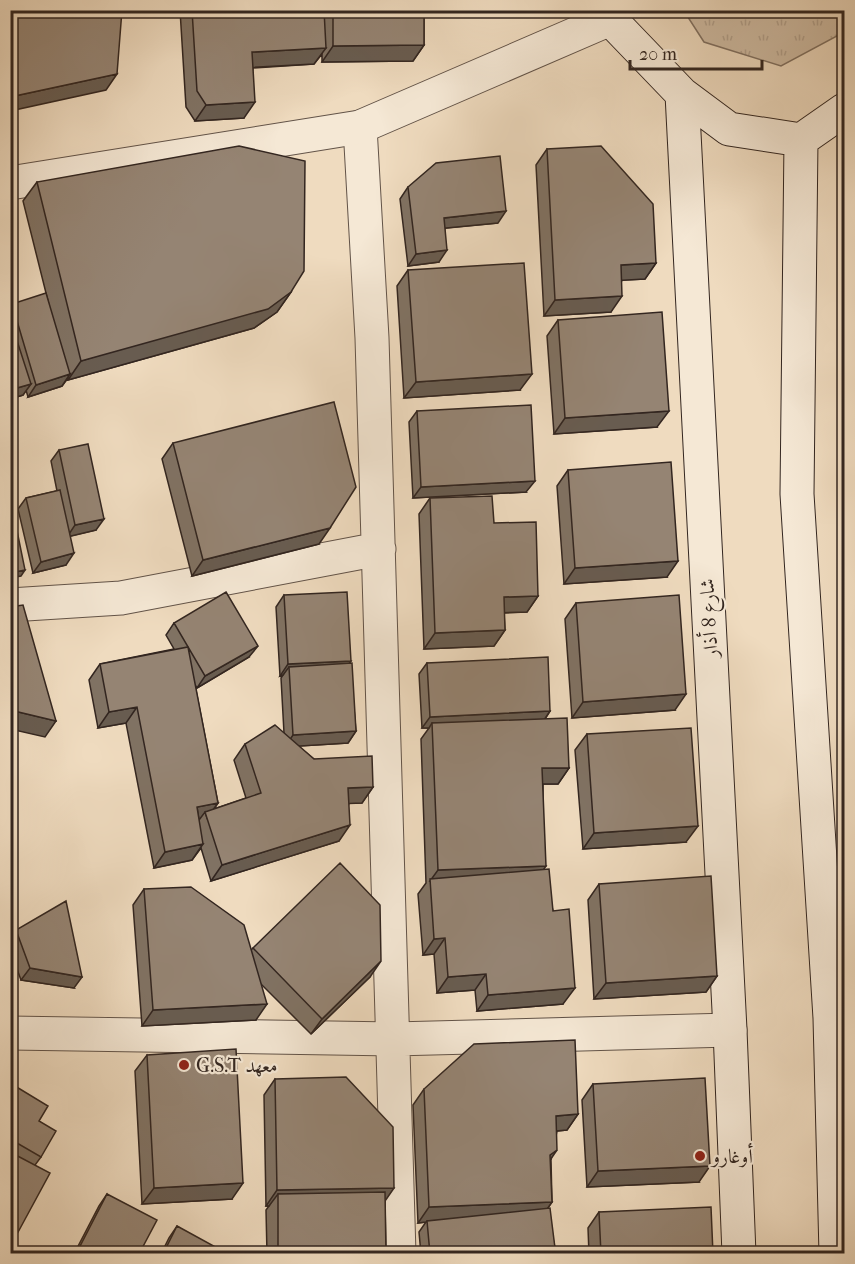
<svg xmlns="http://www.w3.org/2000/svg" width="855" height="1264" viewBox="0 0 855 1264" font-family="'IM FELL French Canon',Amiri,serif">
<style>
.park{fill:url(#park-tufts);stroke:#817162;stroke-width:1.5}
.lines{fill:none;stroke-linecap:round;stroke-linejoin:round}
.minor-casing{stroke:#625348;stroke-width:35}
.tertiary-casing{stroke:#625348;stroke-width:35}
.secondary-casing{stroke:#332620;stroke-width:35}
.minor{stroke:#f5e8d5;stroke-width:33}
.tertiary{stroke:#f5e8d5;stroke-width:33}
.secondary{stroke:#f5e8d5;stroke-width:33}
.wall{fill:#807263;stroke:#332620;stroke-width:1.5}
.shaded-wall{fill:#685c50;stroke:#332620;stroke-width:1.5}
.building{fill:#958473;stroke:#332620;stroke-width:1.5}
.poi-dot{fill:#8f2418;stroke:#f5e8d5;stroke-width:2}
.labels{text-anchor:middle;dominant-baseline:central;stroke-width:4.5;stroke-linejoin:round;paint-order:stroke}
.street-label{font-size:20px;fill:#332620;stroke:#f5e8d5}
.poi-label{font-size:20px;fill:#332620;stroke:#f5e8d5;text-anchor:start}
</style>
<defs>
<pattern id="park-tufts" width="24" height="20" patternUnits="userSpaceOnUse" patternTransform="scale(1.5)"><rect width="24" height="20" fill="#cfbca4"/><path d="M3 7l-1-3M5 7V3M7 7l1-3M15 17l-1-3M17 17v-4M19 17l1-3" fill="none" stroke="#b2a18d"/></pattern>
</defs>
<rect width="100%" height="100%" fill="#efdbbf"/>
<filter id="stains"><feTurbulence type="fractalNoise" baseFrequency=".00333" numOctaves="4"/><feColorMatrix values="0 0 0 0 .2 0 0 0 0 .09 0 0 0 0 .02 0 0 0 .5 -.17"/></filter>
<radialGradient id="worn" r=".72"><stop offset=".6" stop-color="#630" stop-opacity="0"/><stop offset="1" stop-color="#630" stop-opacity=".3"/></radialGradient>
<path class="park" d="M684 11H844V22L837 36 781 66 704 42Z"/>
<g class="lines">
<g class="minor-casing">
<path id="minor" d="M360 127 372 338 399 1254
M10 605 121 598 379 549
M10 1033 394 1039 730 1030"/>
</g>
<g class="tertiary-casing">
<path id="tertiary" d="M10 183 360 127 610 19"/>
</g>
<g class="secondary-casing">
<path id="secondary" d="M610 10V19L682 94 730 1030 739 1254
M682 94 729 129 801 140
M836 1254 830 1018 797 494 801 140 844 110"/>
</g>
<use href="#minor" class="minor"/>
<use href="#tertiary" class="tertiary"/>
<use href="#secondary" class="secondary"/>
</g>
<path class="wall" d="M180 10H424V45L413 61 322 62V54L314 64 253 68 244 118 195 121 186 107Z
M547 149 656 263 645 279 622 280 611 312 544 316 536 165Z
M37 182 291 292 277 312 254 328 68 380V378L62 386 28 397 26 390 23 395 10 399V306L12 304 49 305 23 201Z
M408 187 498 223 445 228 439 262 408 266 400 199Z
M408 270 520 390 404 398 397 286Z
M558 320 657 427 554 434 547 336Z
M417 411 526 492 413 498 409 422Z
M173 443 319 544 192 576 162 459Z
M59 450 96 530 70 536 66 565 33 573 18 509 26 498 57 491 51 461Z
M568 470 667 577 564 584 557 486Z
M430 498 494 523 538 596 527 612 504 613 505 630 494 646 424 649 419 514Z
M284 595 350 663 356 731 348 743 298 746 314 759 373 787 362 803H349L339 841 211 881 201 848 192 860 154 868 126 723 98 728 89 680 100 664 174 649 166 635 174 623 249 657 197 688 195 685 218 803 214 809 246 798 234 760 245 744 284 733 281 678 283 675 280 676 276 607Z
M576 603 675 710 572 718 565 619Z
M427 663 550 711 545 719 569 768 558 784H543V870L553 911 563 1004 477 1011 475 990 437 993 434 954 423 955 418 894 426 883 421 739 429 728H422L419 674Z
M587 734 686 842 583 849 575 750Z
M599 884 717 976 706 992 594 999 588 900Z
M144 889 251 950 253 948 370 977 311 1034 261 984 256 1020 142 1026 133 905Z
M16 930 74 988 21 980 10 950V937Z
M147 1055 232 1199 142 1204 135 1071Z
M275 1079 385 1201 386 1254H267L266 1210 269 1206H266L264 1095Z
M10 1083 39 1121 41 1157 35 1165 10 1247Z
M593 1084 699 1182 587 1187 582 1100Z
M424 1089 578 1114 567 1130 557 1131 551 1160 552 1202 547 1209 555 1248 553 1251 555 1254H421L419 1232 426 1222 418 1223 413 1105Z
M107 1194 139 1254H74L99 1206Z
M599 1212 713 1254H589L588 1228Z
M177 1226 219 1254H161L169 1238Z"/>
<path class="shaded-wall" d="M424 45 413 61 322 62 333 46Z
M326 48 314 64 241 68 252 52Z
M117 74 106 90 10 111V97Z
M255 102 244 118 195 121 206 105Z
M506 211 498 223 436 229 444 218Z
M447 250 439 262 408 266 416 254Z
M656 263 645 279 610 281 621 265Z
M291 292 277 312 254 328 68 380 81 361Z
M622 296 611 312 544 316 555 300Z
M70 374 62 386 28 397 36 385Z
M532 374 520 390 404 398 416 382Z
M31 384 23 395 10 399V390Z
M669 411 657 427 554 434 565 418Z
M535 481 526 492 413 498 421 487Z
M104 519 96 530 67 537 75 525Z
M330 528 319 544 192 576 203 560Z
M74 553 66 565 33 573 41 562Z
M678 561 667 577 564 584 575 568Z
M25 570 21 576 10 578V573Z
M538 596 527 612 493 613 504 597Z
M505 630 494 646 424 649 435 633Z
M258 646 249 657 197 688 205 676Z
M351 661 343 672 289 667 283 675 280 676 288 664Z
M686 694 675 710 572 718 583 702Z
M137 707 126 723 98 728 109 712Z
M10 710 56 721 45 737 10 729Z
M550 711 542 723H432L429 728H422L430 717Z
M356 731 348 743 285 747 293 735Z
M542 768H569L558 784H531Z
M373 787 362 803 337 804 348 788Z
M218 803 207 818 205 812 199 820 197 807Z
M350 825 339 841 211 881 222 865Z
M698 826 686 842 583 849 594 833Z
M203 844 192 860 154 868 165 852Z
M546 866 535 882 430 881 438 870Z
M445 938 434 954 423 955 434 939Z
M381 961 370 977 311 1034 322 1019Z
M30 968 82 977 74 988 21 980Z
M486 974 475 990 437 993 448 977Z
M717 976 706 992 594 999 606 983Z
M575 988 563 1004 477 1011 488 995Z
M267 1004 256 1020 142 1026 153 1010Z
M578 1114 567 1130 545 1132 556 1116Z
M557 1150 546 1166 550 1155Z
M710 1166 699 1182 587 1187 598 1171Z
M243 1183 232 1199 142 1204 154 1188Z
M394 1188 383 1204 278 1194 269 1206H266L277 1190Z
M552 1202 541 1218 427 1221 426 1222 418 1223 429 1207Z
M555 1248 551 1254H496Z"/>
<path class="building" d="M10 10H122L117 74 10 97Z
M192 10H324L326 48 252 52 255 102 206 105 197 91Z
M333 10H424V45L333 46Z
M239 146 305 161 304 271 291 292 268 309 81 361 37 182Z
M601 146 653 204 656 263 621 265 622 296 555 300 547 149Z
M500 156 506 211 444 218 447 250 416 254 408 187 436 163Z
M524 263 532 374 416 382 408 270Z
M46 293 70 374 36 385 12 304Z
M662 312 669 411 565 418 558 320Z
M10 319 31 384 10 390Z
M334 402 356 487 330 528 203 560 173 443Z
M531 405 535 481 421 487 417 411Z
M88 444 104 519 75 525 59 450Z
M671 462 678 561 575 568 568 470Z
M60 490 74 553 41 562 26 498Z
M492 496 494 523 536 522 538 596 504 597 505 630 435 633 430 498Z
M14 516 25 570 10 573V517Z
M226 592 258 646 205 676 174 623Z
M347 592 351 661 288 664 284 595Z
M679 595 686 694 583 702 576 603Z
M23 605 56 721 10 710V607Z
M188 647 218 803 197 807 203 844 165 852 137 707 109 712 100 664Z
M548 657 550 711 430 717 427 663Z
M352 663 356 731 293 735 289 667Z
M567 718 569 768H542L546 866 438 870 432 723Z
M275 725 314 759 372 756 373 787 348 788 350 825 222 865 205 812 261 793 245 744Z
M691 728 698 826 594 833 587 734Z
M340 863 380 905 381 961 322 1019 253 948Z
M549 869 553 911 569 909 575 988 488 995 486 974 448 977 445 938 434 939 430 879Z
M711 876 717 976 606 983 599 884Z
M191 887 244 925 267 1004 153 1010 144 889Z
M66 901 82 977 30 968 16 930Z
M575 1040 578 1114 556 1116 557 1150 550 1155 552 1202 429 1207 424 1089 474 1044Z
M236 1049 243 1183 154 1188 147 1055Z
M346 1077 393 1127 394 1188 277 1190 275 1079Z
M705 1078 710 1166 598 1171 593 1084Z
M10 1083 48 1106 39 1121 56 1131 41 1157 10 1139Z
M10 1152 50 1173 10 1247Z
M385 1192 386 1254H278V1194Z
M107 1194 157 1220 139 1254H76Z
M711 1207 713 1254H601L599 1212Z
M550 1208 555 1248 496 1254H430L427 1221Z
M177 1226 221 1250 219 1254H163Z
M555 1251V1254H521Z"/>
<g class="poi-dot">
<circle cx="184" cy="1065" r="6"/>
<circle cx="700" cy="1156" r="6"/>
</g>
<g class="labels">
<g class="street-label">
<text transform="translate(709 618) rotate(-93)">شارع 8 أذار</text>
</g>
<g class="poi-label">
<text x="196" y="1065">G.S.T معهد</text>
<text x="712" y="1156">أوغارو</text>
</g>
</g>
<rect width="855" height="1264" fill="none" stroke="#efdbbf" stroke-width="36"/>
<rect x="12" y="12" width="831" height="1240" fill="none" stroke="#332620" stroke-width="3"/>
<rect x="18" y="18" width="819" height="1228" fill="none" stroke="#332620" stroke-width="1.5"/>
<path d="M630 60v9h132v-9" fill="none" stroke="#332620" stroke-width="3"/>
<text x="639" y="60" font-size="18" fill="#332620" stroke="#f5e8d5" stroke-width="4.5" paint-order="stroke">20 m</text>
<rect width="100%" height="100%" filter="url(#stains)"/>
<rect width="100%" height="100%" fill="url(#worn)"/>
</svg>
